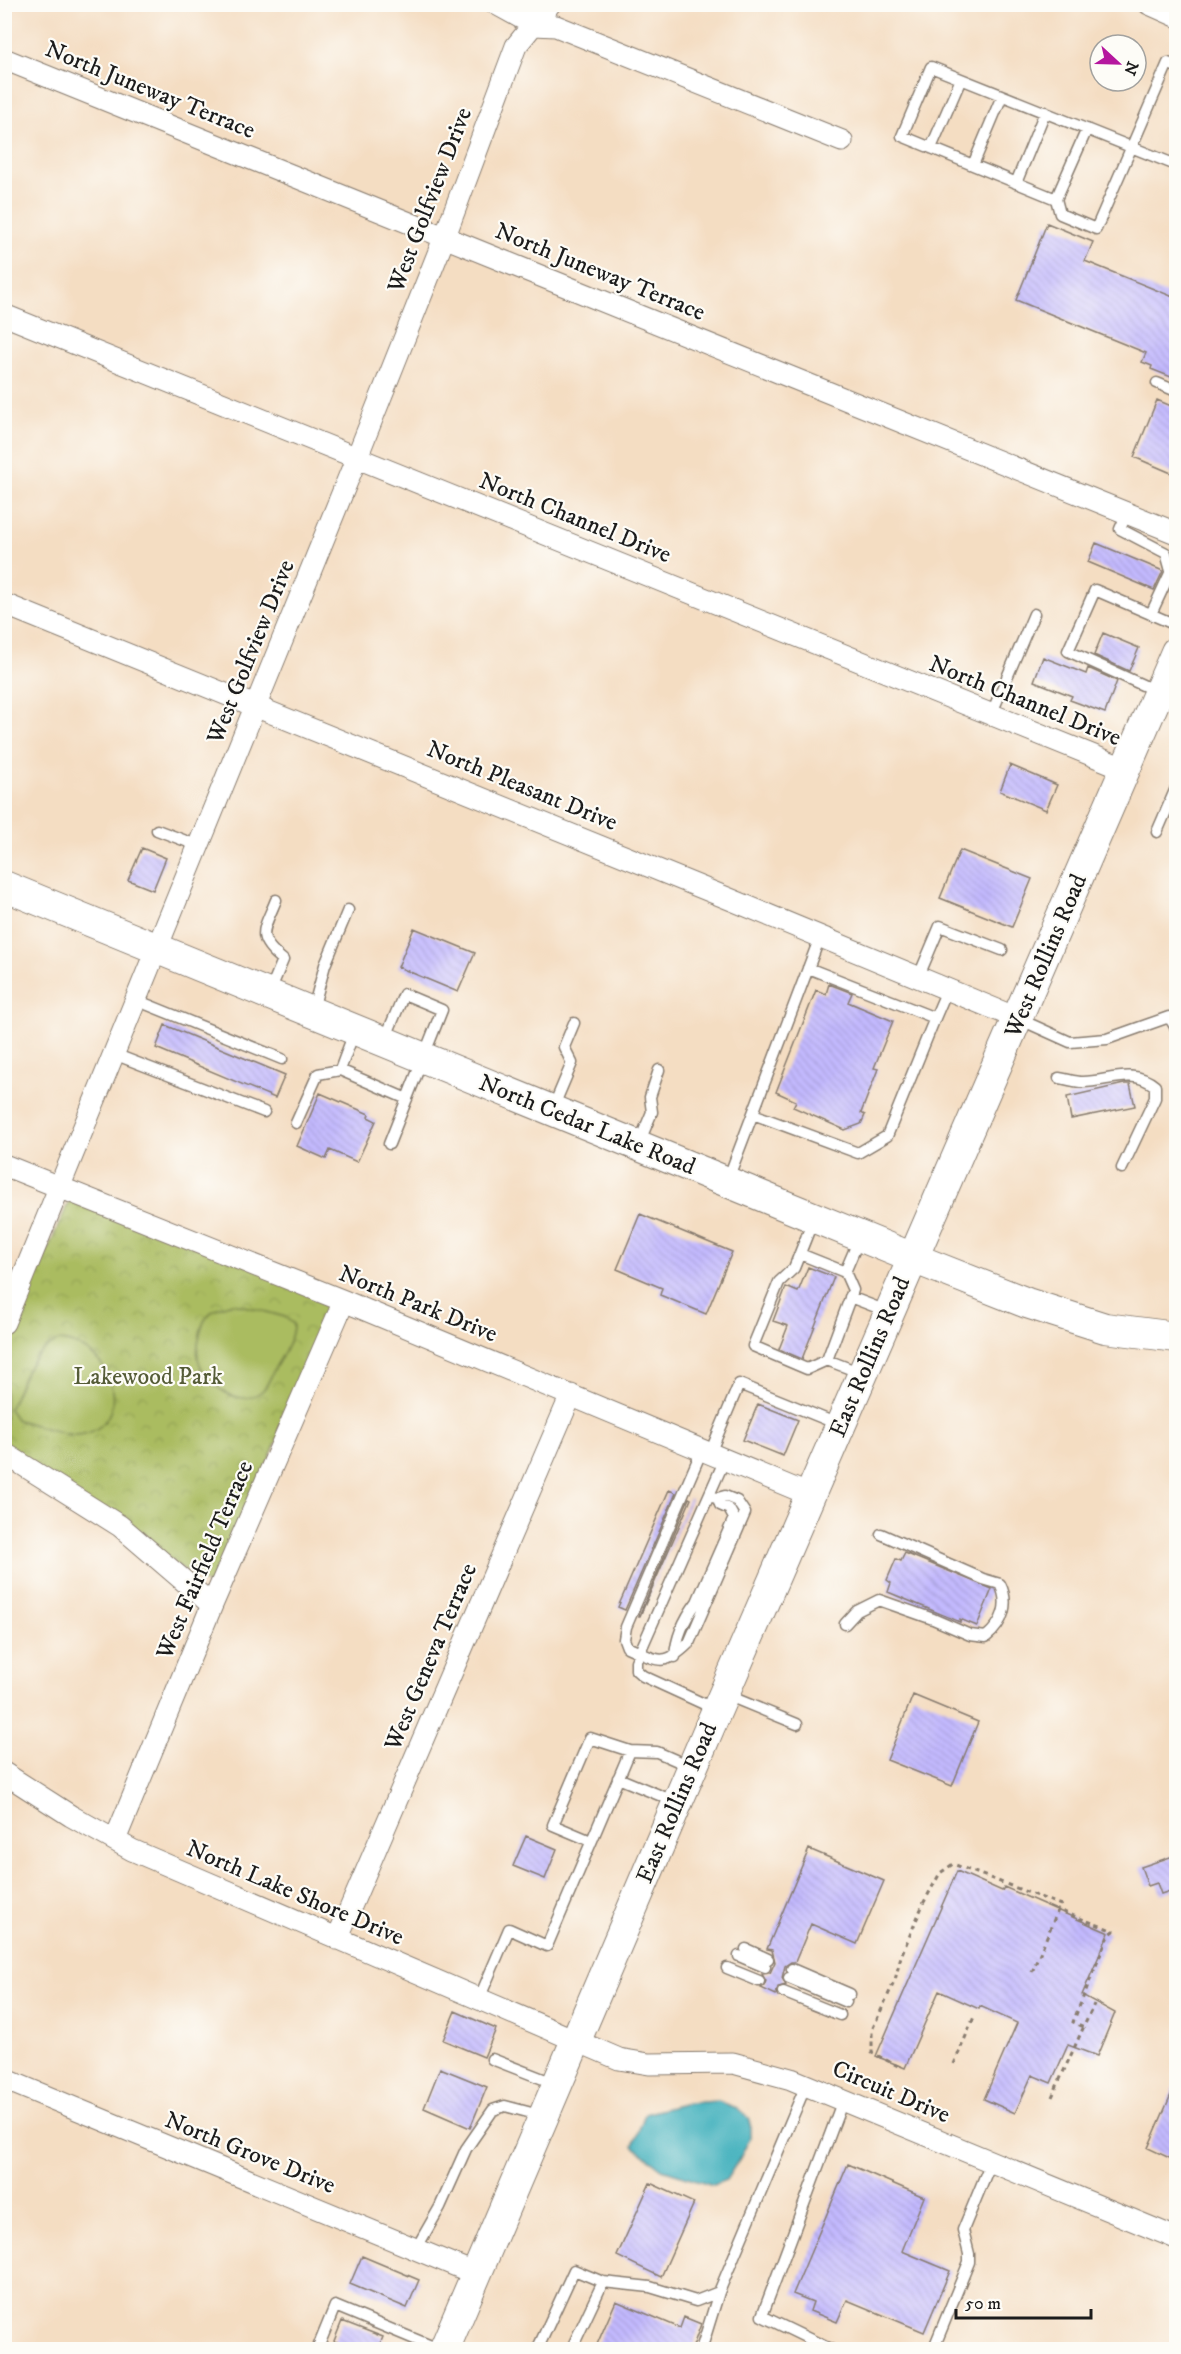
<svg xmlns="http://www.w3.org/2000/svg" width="1181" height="2354" viewBox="0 0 1181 2354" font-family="'IM FELL DW Pica',serif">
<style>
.park{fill:url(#park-crowns);stroke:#636c3e;stroke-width:1.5}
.pitch{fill:#aabc60;stroke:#636c3e;stroke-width:1.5}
.water{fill:#42b1bd;stroke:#2f666c;stroke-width:1.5}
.building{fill:url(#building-back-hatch)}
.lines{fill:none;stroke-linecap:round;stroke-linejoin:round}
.service-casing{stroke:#887c6f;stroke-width:13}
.minor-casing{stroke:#887c6f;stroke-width:23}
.secondary-casing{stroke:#887c6f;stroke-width:32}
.path{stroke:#887c6f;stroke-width:3;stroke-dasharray:4.5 4.5;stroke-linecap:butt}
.service{stroke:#fff;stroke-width:10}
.minor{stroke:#fff;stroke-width:21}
.secondary{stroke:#fff;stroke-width:30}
.labels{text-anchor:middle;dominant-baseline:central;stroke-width:4.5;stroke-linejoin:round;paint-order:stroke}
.street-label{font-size:24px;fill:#1c1c1c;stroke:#fdfcf7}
.park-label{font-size:24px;fill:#555c37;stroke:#fdfcf7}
</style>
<defs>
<pattern id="park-crowns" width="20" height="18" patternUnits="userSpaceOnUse" patternTransform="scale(1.5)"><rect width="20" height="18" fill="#aabc60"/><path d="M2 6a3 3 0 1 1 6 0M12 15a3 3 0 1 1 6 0" fill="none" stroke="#92a153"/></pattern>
<pattern id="building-back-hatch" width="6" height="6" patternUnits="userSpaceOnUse" patternTransform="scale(1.5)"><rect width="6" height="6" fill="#c3b9fe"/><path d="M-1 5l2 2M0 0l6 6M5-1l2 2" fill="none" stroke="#a79ed9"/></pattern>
</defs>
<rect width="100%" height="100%" fill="#fdfcf7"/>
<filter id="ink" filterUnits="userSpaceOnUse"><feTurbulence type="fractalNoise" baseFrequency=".0167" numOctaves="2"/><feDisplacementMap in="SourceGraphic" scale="12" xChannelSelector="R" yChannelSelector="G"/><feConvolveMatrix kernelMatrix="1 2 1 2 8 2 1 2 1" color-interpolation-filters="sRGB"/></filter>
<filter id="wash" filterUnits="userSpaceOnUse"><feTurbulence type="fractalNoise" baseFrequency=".008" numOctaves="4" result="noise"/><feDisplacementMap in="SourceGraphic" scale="24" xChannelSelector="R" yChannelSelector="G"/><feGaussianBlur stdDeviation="1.35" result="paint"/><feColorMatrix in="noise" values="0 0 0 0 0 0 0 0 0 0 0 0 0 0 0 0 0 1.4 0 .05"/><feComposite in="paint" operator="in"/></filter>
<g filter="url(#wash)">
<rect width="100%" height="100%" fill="#f4ddc2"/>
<path class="park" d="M73 1192 338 1298 214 1589 5 1455V1347Z"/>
<path class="pitch" d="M233 1303 285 1317 293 1324C293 1341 282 1355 274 1370 271 1376 268 1385 263 1390 240 1411 207 1385 199 1362 196 1352 198 1344 200 1334 204 1314 213 1308 233 1303Z
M59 1341C119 1346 134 1431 76 1435 63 1435 31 1423 17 1420L9 1409C23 1380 28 1353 59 1341Z"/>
<path class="water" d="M718 2101 737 2108 750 2119V2138L740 2158 726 2180 713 2185 662 2169 633 2146 645 2114 687 2103Z"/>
<g id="blocks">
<path class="building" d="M1047 223 1093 242 1085 261 1176 298V379L1151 369 1152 366 1142 362 1146 353 1016 300Z
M1157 400 1176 408V475L1134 457Z
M1096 543 1163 571 1154 590 1088 562Z
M1103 633 1139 648 1129 671 1094 655Z
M1043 657 1086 674 1088 668 1117 681 1105 713 1070 700 1072 696 1034 681Z
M1010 765 1057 785 1046 810 1000 791Z
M142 848 166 858 153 890 128 880Z
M960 850 1032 879 1012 927 940 898Z
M414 928 475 953 458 992 398 967Z
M829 984 852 993 848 1002 893 1021 874 1068 878 1069 861 1113 865 1115 861 1124 845 1130 793 1107 796 1101 776 1092 816 990 826 994Z
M165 1025 285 1075 275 1098 156 1048Z
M1124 1084H1130L1135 1106 1071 1119 1067 1097Z
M320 1093 369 1114 368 1117 376 1121 357 1162 330 1150 326 1159 297 1146Z
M640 1214 732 1252 706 1314 660 1295 662 1288 617 1269Z
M808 1267 834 1277 802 1359 779 1349 788 1326 773 1321 786 1287 798 1292Z
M758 1404 798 1420 783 1456 743 1440Z
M669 1490 676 1493 625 1610 618 1607Z
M689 1498 691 1499 640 1616H639Z
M905 1553 992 1589 977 1626 960 1619V1622L888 1592 891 1583 887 1580 896 1559 901 1561Z
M913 1695 978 1722 952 1786 887 1760Z
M526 1836 557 1849 545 1879 513 1866Z
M809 1849 884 1881 857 1944 811 1924 795 1962H791L785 1966 782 1978 786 1985 778 1987 776 1995 761 1988 764 1986 766 1981 762 1974 770 1973 775 1962 772 1950 767 1949Z
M1176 1855V1889L1161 1894 1157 1883 1148 1886 1141 1867Z
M957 1871 1002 1891 1004 1887 1109 1933 1082 1995 1115 2013 1097 2056 1068 2045 1051 2083 1032 2075 1015 2113 984 2099 1017 2023 980 2006 979 2009 939 1991 905 2068 876 2056Z
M455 2011 496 2029 484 2057 443 2040Z
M440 2068 487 2087 470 2128 424 2108Z
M1176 2083V2161L1148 2148Z
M848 2164 924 2197 902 2251 950 2271 924 2332 847 2300 837 2322 810 2311 813 2302 793 2294Z
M650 2183 694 2203 661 2277 617 2256Z
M362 2256 419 2280 407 2308 350 2284Z
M616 2301 680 2328 684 2317 701 2324 692 2349H595Z
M342 2321 383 2337 378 2349H334L337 2342 334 2341Z"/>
</g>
</g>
<g filter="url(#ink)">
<use href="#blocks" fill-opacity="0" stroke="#887c6f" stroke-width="1.5"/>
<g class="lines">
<g class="service-casing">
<path id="service" d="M1087 129 1056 199 1060 214 1096 229 1168 63 1176 67
M931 148 961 79
M973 165 1002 96
M1016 183 1045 112
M1056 199 902 136 931 67 1176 165
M1157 383 1176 391
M1127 513 1120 529 1166 553 1171 571 1151 614
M1158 692 1068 651 1095 590 1176 625
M991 715 1034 614
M157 830 199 846
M1157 832 1176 788
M808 968 935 1018 947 990
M918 978 940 926 1002 950
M270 991 283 960C254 937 264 930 276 900
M136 1000 282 1059
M313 1009 325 965 348 910
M1019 1019 1070 1042 1107 1039 1169 1017 1176 1028
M385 1039 404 994 442 1010 389 1144
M114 1054 264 1112
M340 1070 407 1099
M1059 1078C1067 1079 1075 1082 1083 1082 1108 1082 1132 1067 1155 1086V1098L1122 1168
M553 1108 572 1063 564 1047 574 1023
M753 1114 858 1153 887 1136 935 1018
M296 1123 318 1074 340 1070 355 1030
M639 1143 652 1112 650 1097 659 1070
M728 1179 820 937
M814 1218 794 1268 779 1282 753 1346 807 1369 827 1360 861 1373
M800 1254 845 1272
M850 1297 889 1312
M827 1360 853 1290 845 1272 860 1237
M702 1450 626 1627 624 1639 627 1647C657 1660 663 1669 689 1643L745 1513 737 1501 725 1496 718 1498
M710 1453 739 1384 840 1425
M845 1624 857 1611 879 1600 933 1619 970 1635 986 1637C1003 1623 1010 1604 1000 1584L983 1579 881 1534
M675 1657C676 1637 685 1618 697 1602L734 1518 729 1509 720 1505 718 1498 712 1497
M724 1694 797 1724
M715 1709 643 1676 636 1670V1661L725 1459
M618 1778 676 1802
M591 1841 553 1825 590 1738 630 1751 657 1752 689 1766
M746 1949 768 1959
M739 1956 765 1967
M727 1968 759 1981
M792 1969 850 1994
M789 1978 846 2002
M783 1992 840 2015
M479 1999 509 1929 547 1946 630 1751
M492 2059 556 2084
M416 2249 440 2207 466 2149 493 2110 505 2106 543 2116
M317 2350 335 2306 441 2350
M537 2350 574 2270 603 2282
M571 2350 603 2282 650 2287 696 2301 719 2292 806 2085
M701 2350 719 2292
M832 2350 762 2316 843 2100
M933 2350 969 2262V2254L963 2230 991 2162"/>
</g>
<g class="minor-casing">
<path id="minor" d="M496 4 534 25 556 26 842 141
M1149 4 1176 16
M4 59 1176 533
M4 315 1126 769
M4 604 732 900 1019 1019
M4 1165 344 1301 810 1495
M4 1323 357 457 445 236 516 46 550 4
M4 1453 120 1526 212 1605
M4 1773 71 1816 132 1850 619 2059 649 2064 733 2063 791 2079 1176 2238
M115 1840 212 1605 344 1301
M337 1939 571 1395
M4 2079 476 2274"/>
</g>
<g class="secondary-casing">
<path id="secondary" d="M4 886 913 1258 1027 1303 1105 1328 1176 1337
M444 2350 710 1726 1176 652"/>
</g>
<path class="path" d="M1032 1972 1058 1910 1114 1931 1108 1936 1073 2022 1084 2027
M954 2064 974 2017
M898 2066 872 2053V2030L895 1980 901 1956 924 1902 940 1873 953 1864 1061 1905 1058 1910
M1052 2097 1094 2004"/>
<use href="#service" class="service"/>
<use href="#minor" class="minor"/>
<use href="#secondary" class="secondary"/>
</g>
</g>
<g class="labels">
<g class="street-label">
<text transform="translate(150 90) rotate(22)">North Juneway Terrace</text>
<text transform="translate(430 200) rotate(-69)">West Golfview Drive</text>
<text transform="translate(600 272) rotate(22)">North Juneway Terrace</text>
<text transform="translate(575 518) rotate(22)">North Channel Drive</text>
<text transform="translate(251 652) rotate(-68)">West Golfview Drive</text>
<text transform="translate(1025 701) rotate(22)">North Channel Drive</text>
<text transform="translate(522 786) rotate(22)">North Pleasant Drive</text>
<text transform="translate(1046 956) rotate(-67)">West Rollins Road</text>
<text transform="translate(587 1125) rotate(22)">North Cedar Lake Road</text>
<text transform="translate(418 1304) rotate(22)">North Park Drive</text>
<text transform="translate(870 1357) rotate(-67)">East Rollins Road</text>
<text transform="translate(205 1560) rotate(-67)">West Fairfield Terrace</text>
<text transform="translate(431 1657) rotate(-67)">West Geneva Terrace</text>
<text transform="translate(677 1803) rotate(-67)">East Rollins Road</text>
<text transform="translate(295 1893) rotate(23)">North Lake Shore Drive</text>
<text transform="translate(891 2092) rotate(23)">Circuit Drive</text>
<text transform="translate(250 2153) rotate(22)">North Grove Drive</text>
</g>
<g class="park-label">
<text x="148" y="1377">Lakewood Park</text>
</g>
</g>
<rect width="1181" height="2354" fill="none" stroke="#fdfcf7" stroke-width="24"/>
<g transform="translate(1118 63) rotate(112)"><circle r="28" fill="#fdfcf7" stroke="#a3a29f" stroke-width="1.5"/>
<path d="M0-4.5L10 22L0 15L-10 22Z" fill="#b5179e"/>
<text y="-9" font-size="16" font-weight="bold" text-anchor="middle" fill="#1c1c1c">N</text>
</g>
<path d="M956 2309v9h135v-9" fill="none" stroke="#1c1c1c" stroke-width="3"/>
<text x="965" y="2309" font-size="18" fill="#1c1c1c" stroke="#fdfcf7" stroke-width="4.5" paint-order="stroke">50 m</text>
</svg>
